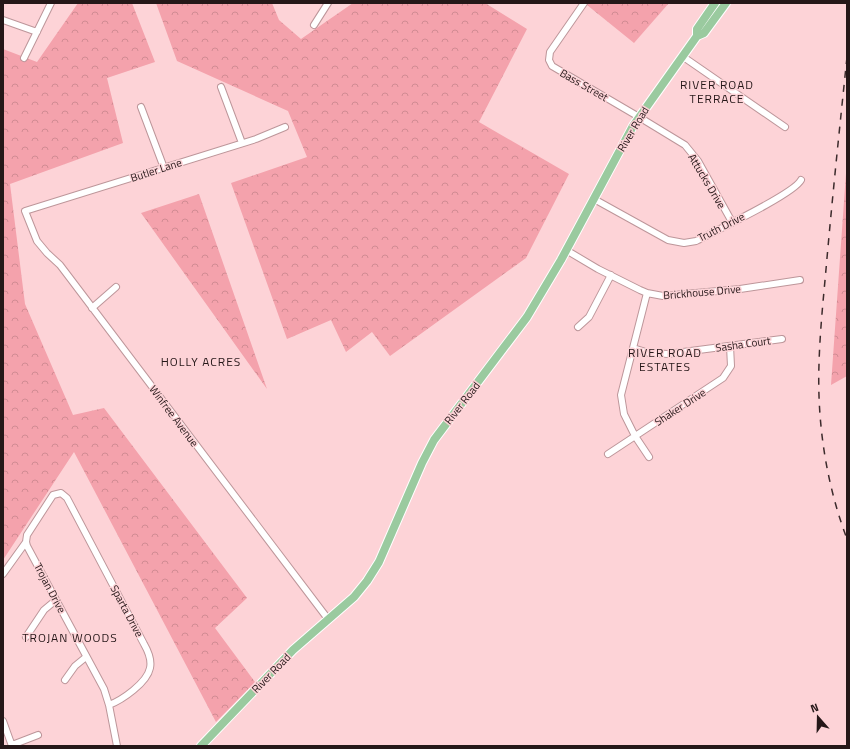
<svg xmlns="http://www.w3.org/2000/svg" width="850" height="749" viewBox="0 0 850 749" font-family="'Titillium Web',sans-serif">
<style>
.forest{fill:url(#forest-crowns)}
.lines{fill:none;stroke-linecap:round;stroke-linejoin:round}
.minor-casing{stroke:#bd969a;stroke-width:8}
.major-casing{stroke:#fff;stroke-width:10}
.minor{stroke:#fff;stroke-width:6}
.major{stroke:#9aca9f;stroke-width:8}
.rail{stroke:#3c2b2c;stroke-width:1.5;stroke-dasharray:7 7;stroke-linecap:butt}
.labels{text-anchor:middle;dominant-baseline:central;stroke-width:3;stroke-linejoin:round;paint-order:stroke}
.street-label{font-size:11px;fill:#251718;stroke:#fdd3d7}
.neighbourhood-label{font-size:12px;letter-spacing:1px;fill:#251718;stroke:#fdd3d7}
</style>
<defs>
<pattern id="forest-crowns" width="20" height="18" patternUnits="userSpaceOnUse"><rect width="20" height="18" fill="#f4a2ac"/><path d="M2 6a3 3 0 1 1 6 0M12 15a3 3 0 1 1 6 0" fill="none" stroke="#d18b93"/></pattern>
</defs>
<rect width="100%" height="100%" fill="#fdd3d7"/>
<path class="forest" d="M78 3H132L155 62 107 78 123 143 10 184 25 304 73 415 104 408 247 598 215 628 255 682 216 722 74 452 3 560V49L37 62Z
M156 3H272L279 20 301 39 353 3H485L527 29 479 122 569 174 526 258 390 356 372 332 346 352 331 320 287 339 231 183 307 157 288 111 177 61Z
M588 3H669L634 43 587 5Z
M847 159V376L831 385Z
M199 194 267 389 141 213Z"/>
<g class="lines">
<g class="minor-casing">
<path id="minor" d="M584 3 550 52 549 60 552 66 639 117 685 145 698 161 732 222
M3 20 37 32
M314 25 328 3
M682 56 785 127
M24 58 51 3
M221 87 242 143
M141 107 164 168
M285 127 256 139 25 211 37 241 47 253 60 265 328 619
M594 199 668 240 684 243 696 241C715 231 794 194 801 180
M566 250 598 269 640 290 647 293 663 296 740 289 800 280
M647 293 621 395 624 414 635 436 649 457
M92 308 116 287
M578 327 589 317 611 275
M633 348 649 353 668 354 782 339
M608 454 723 378 731 366 730 346
M26 542 27 546 104 689 109 705 117 746
M3 574 26 542 27 535 53 495 61 493 67 498 144 644C148 651 152 659 150 668 147 683 122 700 109 705
M26 637 44 610 56 600
M65 680 75 666 86 657
M3 721 12 746
M12 745 38 735"/>
</g>
<g class="major-casing">
<path id="major" d="M697 36 704 33 726 3
M201 746 293 650 354 597 367 581 379 562 422 463 434 440 527 317 561 260 633 126 697 36V29L715 3"/>
</g>
<use href="#minor" class="minor"/>
<use href="#major" class="major"/>
<path class="rail" d="M847 57C840 124 833 191 827 258 824 293 820 328 819 364 817 423 826 483 847 539"/>
</g>
<g class="labels">
<g class="street-label">
<text transform="translate(584 85) rotate(30)">Bass Street</text>
<text transform="translate(633 129) rotate(-59)">River Road</text>
<text transform="translate(156 170) rotate(-18)">Butler Lane</text>
<text transform="translate(707 181) rotate(59)">Attucks Drive</text>
<text transform="translate(721 227) rotate(-27)">Truth Drive</text>
<text transform="translate(702 292) rotate(-5)">Brickhouse Drive</text>
<text transform="translate(743 344) rotate(-8)">Sasha Court</text>
<text transform="translate(462 403) rotate(-52)">River Road</text>
<text transform="translate(680 407) rotate(-33)">Shaker Drive</text>
<text transform="translate(174 416) rotate(53)">Winfree Avenue</text>
<text transform="translate(50 588) rotate(62)">Trojan Drive</text>
<text transform="translate(127 611) rotate(62)">Sparta Drive</text>
<text transform="translate(271 673) rotate(-46)">River Road</text>
</g>
<g class="neighbourhood-label">
<text x="717" y="84">RIVER ROAD<tspan x="717" dy="14">TERRACE</tspan></text>
<text x="665" y="352">RIVER ROAD<tspan x="665" dy="14">ESTATES</tspan></text>
<text x="201" y="361">HOLLY ACRES</text>
<text x="70" y="637">TROJAN WOODS</text>
</g>
</g>
<rect width="850" height="749" fill="none" stroke="#251718" stroke-width="8"/>
<g transform="translate(818 717) rotate(340)" stroke="#fdd3d7" stroke-width="3" paint-order="stroke">
<path d="M0-3L7 15L0 10L-7 15Z" fill="#251718"/>
<text y="-6" font-size="11" font-weight="bold" text-anchor="middle" fill="#251718">N</text>
</g>
</svg>
